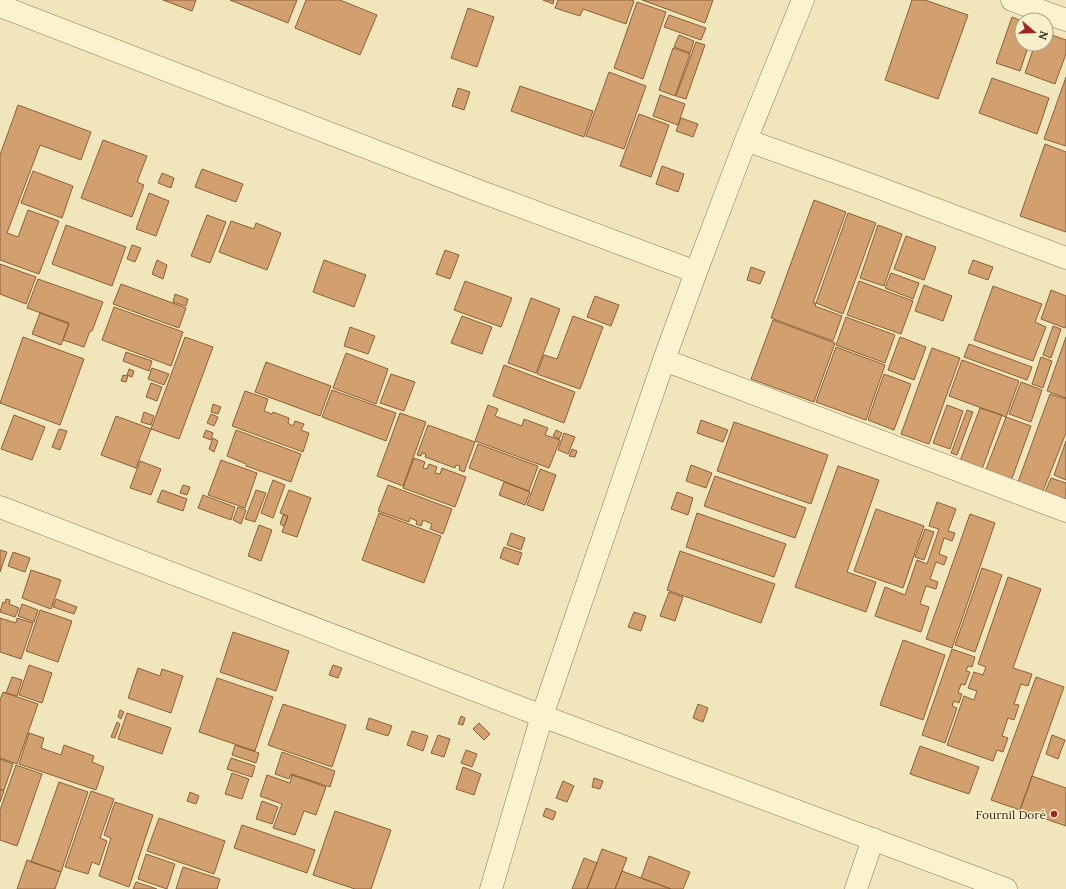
<svg xmlns="http://www.w3.org/2000/svg" width="1066" height="889" viewBox="0 0 1066 889" font-family="Lora,serif">
<style>
.building{fill:#d2a06f;stroke:#8b6039}
.lines{fill:none;stroke-linecap:round;stroke-linejoin:round}
.minor-casing{stroke:#8a7555;stroke-width:23}
.tertiary-casing{stroke:#8a7555;stroke-width:23}
.minor{stroke:#fbf2d0;stroke-width:22}
.tertiary{stroke:#fbf2d0;stroke-width:22}
.poi-dot{fill:#9d2920;stroke:#f8efcc;stroke-width:1.5}
.labels{text-anchor:middle;dominant-baseline:central;stroke-width:3;stroke-linejoin:round;paint-order:stroke}
.poi-label{font-size:12px;fill:#382b1b;stroke:#f8efcc;text-anchor:end}
</style>
<rect width="100%" height="100%" fill="#f1e5bc"/>
<path class="building" d="M163 0H196L192 11Z
M230 0H297L288 23Z
M306 0H340L377 15 360 55 295 28Z
M543 0H554L553 4Z
M558 0H631L634 1 626 24 583 9 580 16 555 8Z
M642 0H713L705 23Z
M912 0H925L968 15 938 99 885 80Z
M637 2 666 12 643 79 614 68Z
M468 8 494 17 477 67 451 58Z
M669 15 706 28 701 40 664 27Z
M1012 17 1022 21V44H1029L1020 71 996 63Z
M1046 33 1066 40V54L1055 84 1025 73 1035 44H1046Z
M679 35 694 41 690 53 674 47Z
M696 42 705 45 686 99 676 96Z
M673 48 690 54 675 96 659 90Z
M609 72 646 86 624 149 586 136Z
M1066 77V146L1044 139Z
M992 78 1049 98 1037 134 979 113Z
M520 86 593 111 584 137 511 111Z
M458 88 470 92 464 110 452 106Z
M660 95 685 104 678 125 653 116Z
M18 105 91 132 81 160 40 145 7 233 18 237 28 210 59 221 39 274 0 260V155Z
M639 114 669 125 651 177 620 166Z
M681 118 698 124 693 137 676 131Z
M103 140 147 156 137 182 144 185 132 217 81 198Z
M1045 144 1066 152V232L1020 216Z
M662 166 684 174 678 192 656 184Z
M202 169 243 184 236 202 195 187Z
M33 171 73 186 62 218 21 203Z
M162 173 174 178 171 188 158 183Z
M149 193 169 201 156 236 136 229Z
M814 200 846 212 813 303H816L815 306 842 316 833 341 771 318Z
M848 213 876 223 843 314 816 303Z
M207 215 226 222 210 263 191 256Z
M231 221 254 229 256 223 281 233 267 270 219 252Z
M66 225 126 247 112 286 52 264Z
M878 225 902 234 884 286 860 278Z
M906 236 936 247 924 280 894 269Z
M132 245 141 248 135 262 127 259Z
M445 250 459 255 450 279 436 274Z
M157 260 167 265 163 279 152 274Z
M324 260 366 275 354 307 313 292Z
M973 260 993 267 988 280 968 273Z
M0 264 36 277 26 304 0 294Z
M751 267 765 272 760 284 747 280Z
M891 273 919 283 913 299 885 288Z
M38 279 103 302 92 331H90L84 347 63 340 69 323 27 308Z
M465 281 512 298 501 327 454 310Z
M859 281 913 301 901 334 847 315Z
M121 284 186 308 179 328 113 304Z
M924 285 952 296 943 321 915 311Z
M993 286 1042 304 1035 322 1046 327 1033 361 974 340Z
M1051 290 1066 296V324L1065 328 1041 319Z
M175 294 188 299 186 306 173 302Z
M595 296 619 305 611 326 587 317Z
M531 298 560 309 536 373 508 363Z
M114 307 183 332 171 366 102 340Z
M40 313 69 324 61 345 32 334Z
M462 316 492 327 482 354 451 343Z
M573 316 603 327 580 389 537 374 544 355 557 359Z
M846 317 895 335 885 363 836 345Z
M773 320 835 343 814 402 751 379Z
M1053 326 1061 329 1051 358 1043 355Z
M350 327 375 336 368 354 344 346Z
M23 337 84 359 60 425 0 403Z
M185 337 213 347 179 439 151 429Z
M900 337 926 347 914 380 888 370Z
M1066 337V398L1047 391Z
M969 344 1032 367 1027 380 964 357Z
M836 347 885 365 866 420 816 402Z
M932 348 960 358 929 444 901 434Z
M126 352 152 361 149 371 123 361Z
M346 353 388 369 376 404 333 388Z
M1041 357 1052 361 1043 388 1032 384Z
M962 360 1019 381 1006 417 949 396Z
M266 362 331 386 320 416 255 392Z
M504 365 575 392 564 423 493 396Z
M152 368 169 374 164 385 148 379Z
M129 369 134 371 132 377 127 375Z
M391 374 415 382 404 411 380 403Z
M884 374 911 384 894 430 868 420Z
M123 375 128 376 126 382 121 381Z
M1021 382 1042 390 1031 422 1009 414Z
M151 383 162 387 157 401 146 397Z
M332 390 396 413 386 441 322 417Z
M245 391 268 399 264 411 272 414 273 412 289 418 288 423 293 426 295 421 304 424 301 430 309 433 303 452 232 426Z
M1050 394 1066 399V433L1043 491 1018 482Z
M213 404 221 407 218 414 211 412Z
M488 405 498 409 495 416 522 426 524 419 548 428 545 435 560 440 549 468 475 441Z
M947 405 963 411 950 449 933 443Z
M980 408 1002 415 982 469 960 461Z
M967 410 973 412 957 455 951 453Z
M144 412 154 416 151 425 141 422Z
M400 413 426 422 403 486 377 476Z
M211 414 218 417 214 426 207 423Z
M14 415 45 427 32 460 1 449Z
M116 416 151 429 136 468 101 455Z
M1006 417 1031 426 1011 481 985 472Z
M701 420 728 430 723 442 697 433Z
M734 422 828 455 811 504 717 471Z
M428 425 475 442 464 472 459 470 460 466 456 465 455 468 425 457 426 454 422 453 421 456 417 455Z
M59 429 67 431 60 450 52 447Z
M206 430 213 433 211 440 203 437Z
M236 430 301 454 291 482 246 466V464L227 456Z
M556 430 562 433 559 439 553 436Z
M564 433 575 437 568 454 558 450Z
M213 438 218 441 214 452 209 449Z
M1066 441V480L1054 475Z
M478 444 538 466 529 491 469 468Z
M572 449 577 451 575 457 569 456Z
M414 458 425 462 423 468 427 469 429 464 437 467 435 473 440 474 442 468 466 477 455 507 403 488Z
M221 460 257 473 245 508 208 495Z
M140 461 161 469 151 495 130 488Z
M691 465 712 473 706 488 686 481Z
M838 466 879 480 847 572 876 582 866 612 795 587Z
M540 469 556 475 543 511 527 505Z
M715 476 806 508 795 538 704 506Z
M1051 478 1066 483V499L1045 492Z
M273 480 285 485 273 518 261 513Z
M504 482 530 492 525 505 499 495Z
M183 485 190 487 187 495 180 493Z
M388 485 452 509 443 534 430 529 432 524 423 520 421 526 416 524 417 521 410 518 409 522 378 511Z
M162 490 187 499 183 511 157 502Z
M256 490 266 493 255 522 245 519Z
M289 490 311 498 297 537 282 532 288 516 280 513Z
M677 492 693 498 688 515 671 509Z
M203 495 235 507 231 520 198 508Z
M937 502 956 509 948 531 955 533 952 541 944 538 939 554 947 557 944 565 936 562 930 579 938 582 936 589 926 586 920 604 929 607 921 632 875 616 885 587 905 595 917 560 927 564 939 529 929 526Z
M238 507 246 510 241 524 233 520Z
M876 509 924 526 903 588 854 571Z
M379 513 441 536 424 583 362 560Z
M697 513 786 544 774 577 686 547Z
M970 514 995 523 952 648 926 639Z
M283 515 288 516 284 526 280 524Z
M259 525 272 530 261 561 248 556Z
M925 529 934 532 924 560 915 557Z
M511 533 525 538 521 550 507 545Z
M504 547 522 553 518 565 500 558Z
M0 550 7 552 0 572Z
M680 551 775 584 761 623 667 590Z
M13 552 30 558 25 572 8 566Z
M982 568 1002 575 975 652 955 645Z
M31 570 61 580 51 609 22 598Z
M1008 577 1041 589 1013 668 1032 674 1028 686 1021 684 1014 704 1019 705 1014 720 1008 718 1002 736 1008 738 1003 752 997 750 993 761 947 745 964 696 974 700 977 691 968 688 974 672 983 675 986 667 978 664Z
M669 592 683 597 675 621 660 616Z
M6 599 10 600 9 604 19 608 15 617 0 612 3 602 5 603Z
M56 599 77 607 74 614 53 607Z
M22 604 38 610 34 622 18 616Z
M40 610 72 621 58 662 26 651Z
M634 612 646 616 641 631 628 627Z
M0 618 16 623 17 618 33 623 21 659 0 652Z
M233 632 289 651 276 691 220 672Z
M903 640 945 655 923 720 880 705Z
M952 649 975 657 972 667 968 666 966 671 970 672 965 685 961 684 958 693 962 694 959 703 954 701 952 706 957 708 945 743 922 735Z
M29 665 52 673 42 703 19 695Z
M333 665 342 668 338 678 329 675Z
M138 668 160 676 162 669 183 676 171 713 128 698Z
M12 677 22 680 17 696 6 693Z
M1036 677 1064 687 1020 810 991 800Z
M217 678 273 697 255 751 199 732Z
M3 692 38 704 17 764 0 758V700Z
M283 704 346 725 332 767 268 745Z
M698 704 708 708 703 722 693 718Z
M120 710 124 712 121 719 118 717Z
M127 713 171 728 162 754 118 739Z
M461 716 465 718 463 725 458 724Z
M369 718 392 726 388 736 366 729Z
M117 722 120 724 115 738 111 737Z
M479 723 490 734 484 740 473 729Z
M412 731 428 736 423 751 407 745Z
M29 733 44 738 41 748 61 755 64 745 94 756 92 762 104 767 96 790 19 764Z
M438 735 450 739 444 757 431 753Z
M1052 735 1065 740 1058 759 1046 754Z
M235 745 259 753 256 763 232 755Z
M920 746 979 767 969 794 910 774Z
M466 750 477 754 472 767 461 763Z
M282 752 335 771 330 787 291 774 289 779 275 774Z
M231 758 255 766 252 777 227 769Z
M0 759 13 764 4 790 0 789Z
M16 765 42 774 17 846 0 840V810Z
M463 767 481 774 474 795 456 789Z
M232 773 249 779 242 799 225 794Z
M267 775 290 783 292 775 326 787 316 815 304 811 295 835 273 828 282 804 260 796Z
M1032 776 1066 788V826L1020 810Z
M594 778 603 781 600 789 592 787Z
M563 781 574 786 567 802 556 798Z
M59 782 88 792 61 872 31 862Z
M0 790 4 791 0 802Z
M91 791 114 799 100 838 107 841 99 865 92 862 88 874 65 867Z
M190 792 199 796 196 804 187 801Z
M262 801 278 807 272 824 256 819Z
M115 802 153 815 129 887 99 876 111 838 104 835Z
M546 808 556 812 553 820 543 816Z
M335 811 391 830 371 889H355L313 875Z
M159 818 225 841 214 874 147 851Z
M242 825 315 850 307 873 234 848Z
M602 849 627 858 615 889H587Z
M146 854 175 864 167 889 138 879Z
M649 856 690 872 683 889H671L641 878Z
M584 858 597 863 587 889H572Z
M27 860 61 872 55 889H17Z
M183 867 220 879 217 889H176Z
M622 871 641 878 671 889H615Z
M136 882 157 889H133Z"/>
<g class="lines">
<g class="minor-casing">
<path id="minor" d="M1012 0 1066 20
M0 6 479 191 696 272
M746 140 866 183 1066 258
M664 360 1066 511
M491 889 542 716 664 360 696 272 746 140 803 0
M856 889 873 839"/>
</g>
<g class="tertiary-casing">
<path id="tertiary" d="M0 507 542 716 1006 889"/>
</g>
<use href="#minor" class="minor"/>
<use href="#tertiary" class="tertiary"/>
</g>
<circle class="poi-dot" cx="1054" cy="814" r="4"/>
<g class="labels">
<g class="poi-label">
<text x="1046" y="814">Fournil Doré</text>
</g>
</g>
<g transform="translate(1034 32) rotate(109)"><circle r="19" fill="#f8efcc" stroke="#aba185"/>
<path d="M0-3L7 15L0 10L-7 15Z" fill="#9d2920"/>
<text y="-6" font-size="11" font-weight="bold" text-anchor="middle" fill="#382b1b">N</text>
</g>
</svg>
